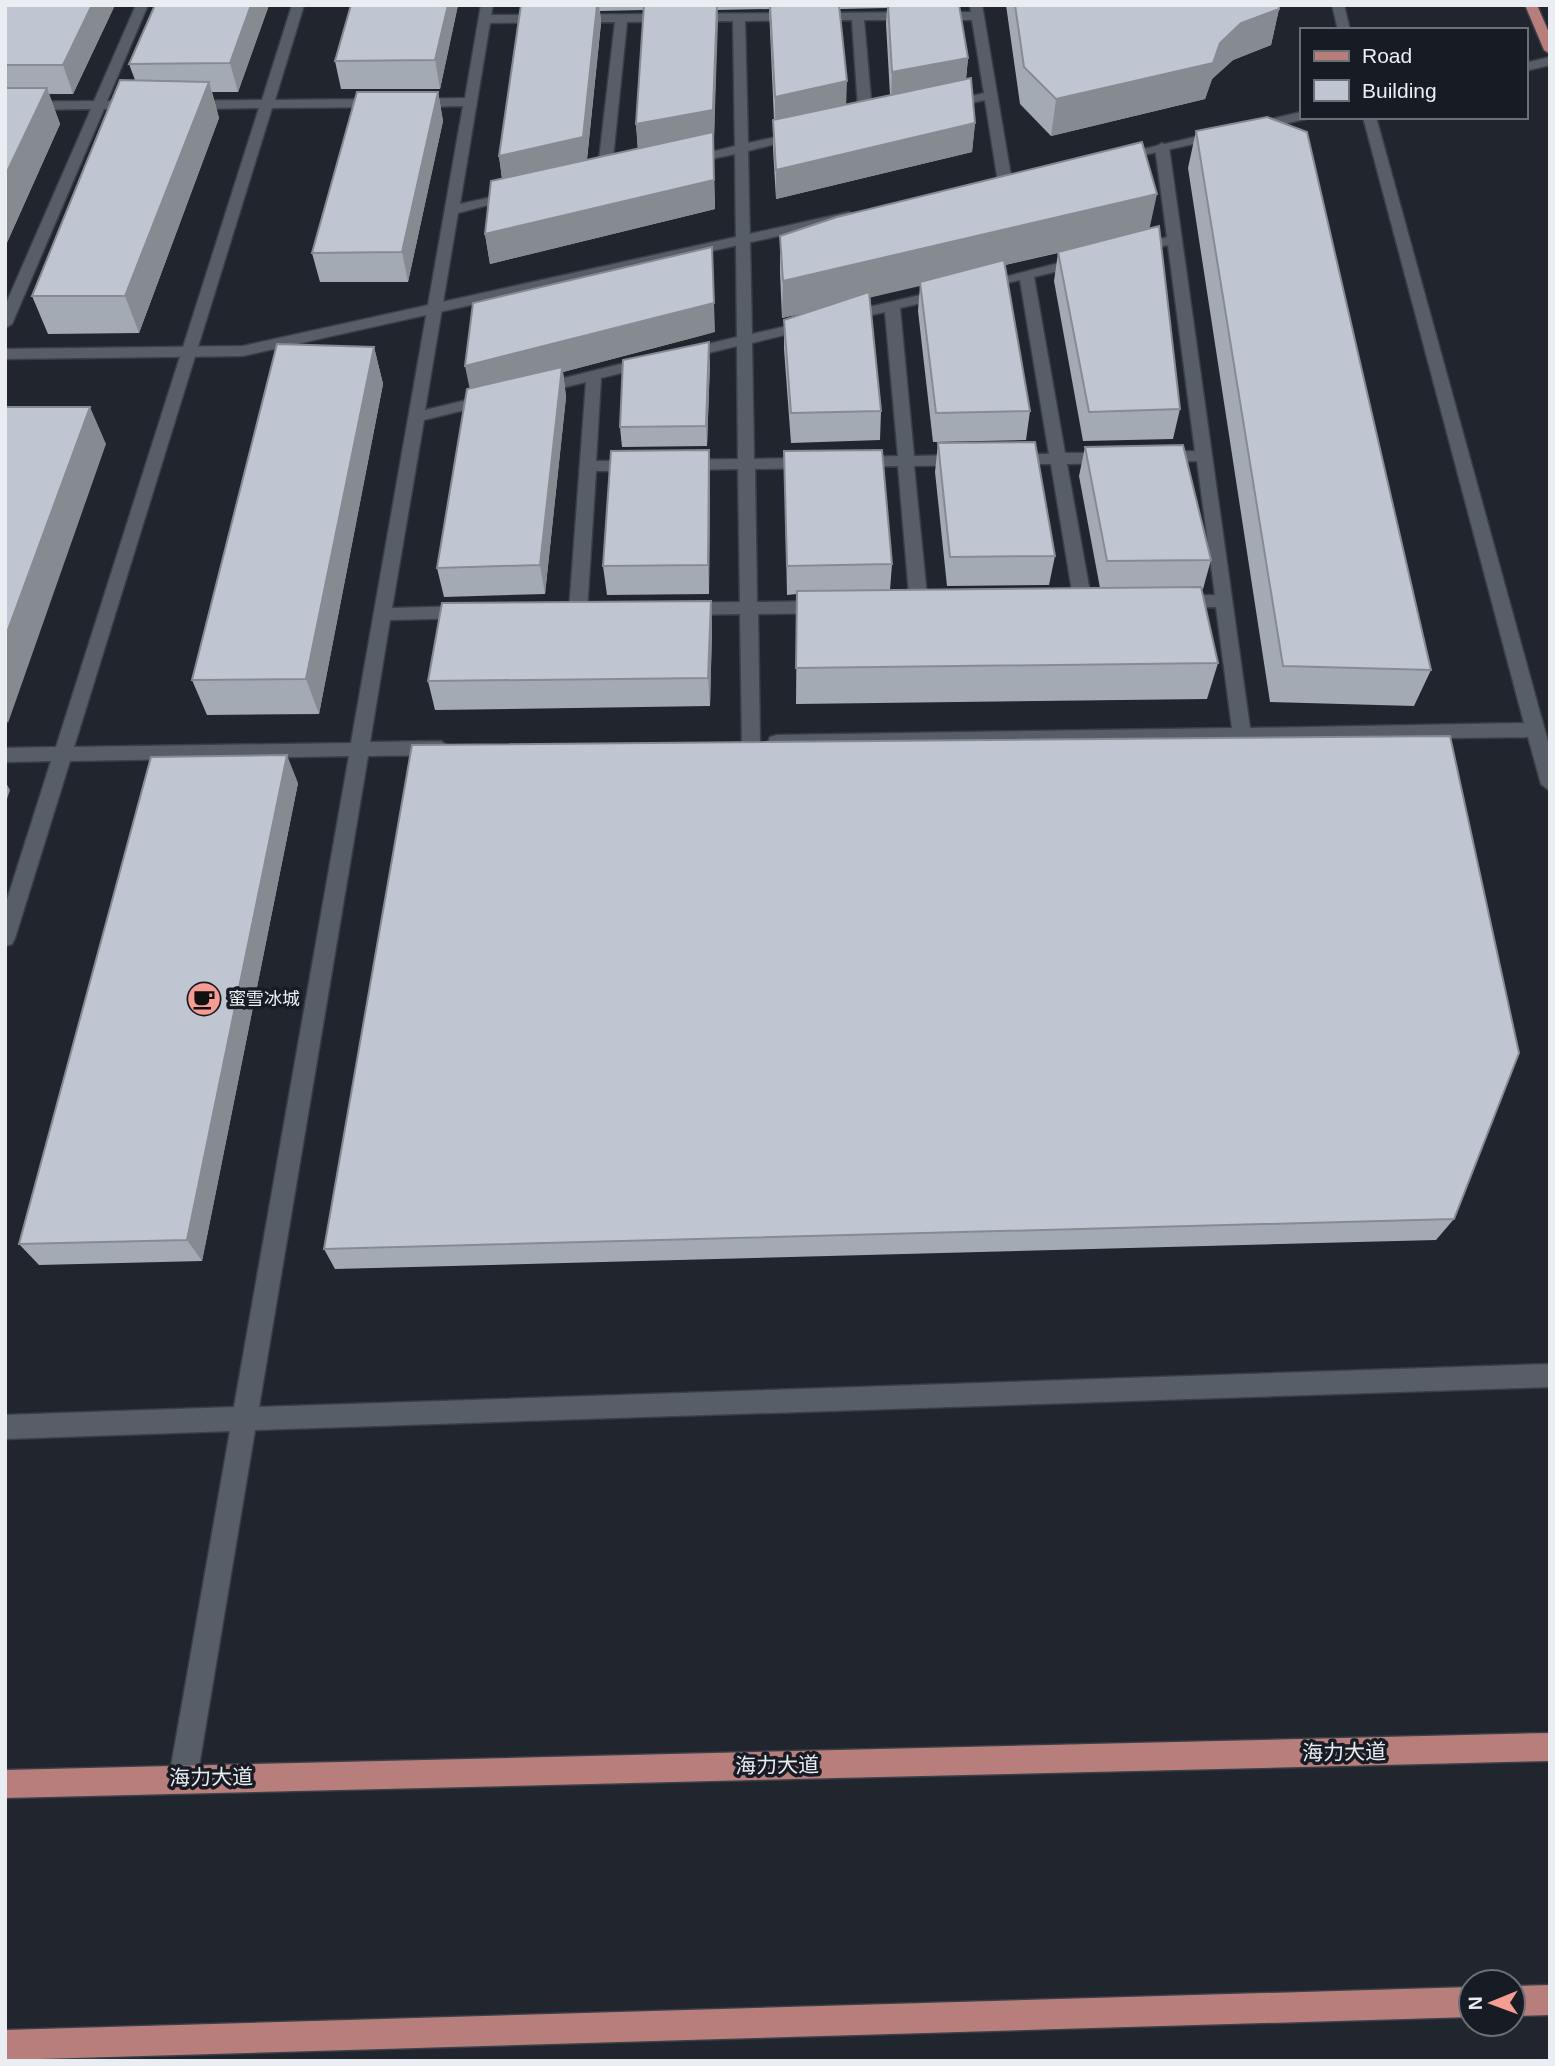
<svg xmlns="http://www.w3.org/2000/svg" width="1555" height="2066" viewBox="0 0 1555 2066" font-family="Arial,'Noto Sans SC',sans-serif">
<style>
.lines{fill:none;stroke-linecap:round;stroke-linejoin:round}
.lane-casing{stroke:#3b3f47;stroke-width:3}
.street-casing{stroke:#3b3f47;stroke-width:3}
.primary-casing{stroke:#3b3f47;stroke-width:3}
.lane{fill:#575e67;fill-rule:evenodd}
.street{fill:#575e67;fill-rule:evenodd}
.primary{fill:#b87e7c;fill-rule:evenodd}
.wall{fill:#a4aab4;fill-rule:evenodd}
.shaded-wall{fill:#868b92}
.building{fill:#bfc6d1;stroke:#868b92;stroke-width:2}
.labels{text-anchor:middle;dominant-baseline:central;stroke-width:7;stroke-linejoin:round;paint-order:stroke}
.poi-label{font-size:18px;fill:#eaeef3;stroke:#171c24;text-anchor:start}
.near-street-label{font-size:21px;fill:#eaeef3;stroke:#171c24}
</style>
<rect width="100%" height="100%" fill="#20252e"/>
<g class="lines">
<g class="lane-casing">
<path id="lane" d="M136 5H148L107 101H136L142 105 136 109H104L12 324 5 328V306L91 109 5 110V102L94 101Z
M292 5H304L275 100 381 99 387 103 381 107 272 108 74 747 351 743 463 106 413 107 407 103 413 99 465 98 481 5H493L491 15 971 12 970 5H982L1012 182 1005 186 998 182 985 100 947 108 941 104 984 93 972 20H864L873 122 866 126 859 122 852 20 745 21 748 143 799 132 806 136 748 151 752 334 813 320 820 324 818 327 752 343 754 459 813 458 821 463 813 468 755 469 757 602 825 601 834 607 825 613 758 614 760 743 751 750 744 748 742 743 740 614 682 615 673 609 682 603 740 602 738 469 681 470 673 465 681 460 738 459 737 346 684 359 676 354 679 351 737 337 735 154 687 164 680 160 735 146 733 21 627 22 611 177 604 181 597 177 615 22 490 23 460 204 515 192 522 196 458 213 425 410 492 394 500 399 497 402 424 420 392 608 468 606 477 612 468 618 390 620 370 742 441 741 450 748 441 755 368 756 259 1407 1550 1364V1387L255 1430 197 1778 193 1788 183 1792 173 1788 169 1778 230 1431 5 1439V1415L234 1407 349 756 70 761 15 938 12 944 5 946V906L51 761 5 762V748L56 747 259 108 186 109 180 105 186 101 262 100Z
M1332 5H1344L1350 30H1338Z
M1363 117H1376L1550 749V791L1541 784 1528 737 770 747 768 742 770 737 777 735 1232 728 1216 607 1175 608 1166 602 1175 596 1215 595 1197 461 1157 462 1149 457 1157 452 1195 451 1168 245 1134 253 1127 249 1167 237 1155 147 1162 143 1169 147 1250 728 1524 723Z
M1082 257 1089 261 1087 264 1034 277 1065 453H1110L1118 458 1110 463 1067 464 1092 603 1083 609 1074 603 1051 464H1010L1002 459 1010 454H1049L1020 280 980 289 973 285Z
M946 289 953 293 951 296 900 308 914 456 963 455 971 460 963 465 914 466 928 606 919 612 910 606 898 466 856 467 848 462 856 457 898 456 885 312 844 321 837 317 839 314Z
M649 357 654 359V365L601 378 596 461H638L646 466 638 471H596L587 611 578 617 572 615 569 611 586 382 537 394 529 389 532 386Z"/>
</g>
<g class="street-casing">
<path id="street" d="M1550 57V65L1525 71V63Z
M1301 112V117L1306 119 1117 161 1110 157Z
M849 212 856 216 854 219 243 356 5 359V349L243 346Z"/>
</g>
<g class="primary-casing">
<path id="primary" d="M1525 5H1537L1550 35V54L1544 50Z
M1550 1733V1761L5 1798V1770Z
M1550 1985V2015L1513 2016V1986Z
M1471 1987V2017L5 2060V2030Z"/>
</g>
<use href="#lane" class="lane"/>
<use href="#street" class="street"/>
<use href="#primary" class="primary"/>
</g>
<path class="wall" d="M5 5H115L73 94H49L60 124 5 247Z
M155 5H269L238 92H212L219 118 139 333 48 334 32 296 135 80 129 64Z
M458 5 440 89H341L335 61Z
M521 5H959L968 58 966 80 975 123 972 152 776 199 773 149V120H774L769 9 717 10 714 139 713 140 715 209 490 264 485 234 502 179 499 156ZM887 8 886 24 890 95 846 105 840 9ZM644 10 636 124 638 149 587 160 601 23 600 11Z
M1006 5H1279V9L1271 45 1233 60 1212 79 1205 99 1051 136 1020 104Z
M438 92 443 121 408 282H320L312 253Z
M1196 131 1431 670 1414 706 1270 702 1188 168Z
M1150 228 1180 409 1173 439 1083 441 1054 281 1058 253 1005 265 1030 411 1026 440 933 442 918 311 920 285 870 297 881 411 880 440 791 443 784 349V320L807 312 782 318 780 273V236Z
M715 332 563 372 566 397 545 594 444 597 437 568 469 388Z
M374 347 383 384 319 714 207 715 192 680Z
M710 362 707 446 622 447 620 427Z
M938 443 1055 556 1049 585 947 586 935 472Z
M1085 447 1211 560 1203 589H1201L1218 663 1207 699 796 704 797 594 787 595 784 451 892 564 890 590 1100 588 1079 476Z
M709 450 710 480 709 594 607 595 603 566Z
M711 601 712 630 710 706 435 710 428 681Z
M298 783 202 1261 39 1265 19 1244Z
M1454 1219 1436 1240 335 1269 324 1249Z"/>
<path class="shaded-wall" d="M92 5H115L73 94 63 65Z
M251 5H269L238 92 230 63Z
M448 5H458L440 89 435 60Z
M597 5H599L601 23 586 167 503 185 499 156Z
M717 5 718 22 714 139 713 140 715 209 490 264 485 234 638 153 636 124Z
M1279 9 1271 45 1233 60 1212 79 1205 99 1051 136 1056 99 1241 23Z
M968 58 965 87 891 100 892 72Z
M847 81 846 110 775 126V97Z
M209 82 219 118 139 333 125 296Z
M47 88 60 124 5 247V176Z
M438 92 443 121 408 282 402 252Z
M975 123 972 152 776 199V170Z
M1157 194 1149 231 921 285 920 282V286L782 318 783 281Z
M714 303 715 332 563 372 566 397 545 594 540 565 471 395 465 366Z
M709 342 710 362 707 446 706 426Z
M374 347 383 384 319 714 306 679Z
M90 407 106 444 8 723 5 719V638Z
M709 450 710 480 709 594 708 565Z
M711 601 712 630 710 706 708 678Z
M287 755 298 783 202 1261 187 1240Z
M5 781 10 790 5 805Z"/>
<path class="building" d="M5 5H92L63 65H5Z
M155 5H251L230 63 129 64Z
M351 5H448L435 60 335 61Z
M521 5H597L583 137 499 156Z
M644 5H717L713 110 636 124Z
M770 5H839L847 81 775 97Z
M888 5H959L968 58 892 72Z
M1015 5H1279V9L1241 23 1220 43 1213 63 1056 99 1024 67Z
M971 78 975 123 776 170 773 120Z
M120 80 209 82 125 296H32Z
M5 88H47L5 176Z
M357 92H438L402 252 312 253Z
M1267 117 1307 132 1431 670 1283 666 1196 131Z
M713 132 714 180 485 234 491 181Z
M1142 142 1157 194 783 281 780 236 837 217Z
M1159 226 1180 409 1089 412 1058 252Z
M712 247 714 303 465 366 473 303Z
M1004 260 1030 411 936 413 920 282Z
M869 292 881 411 791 413 784 320Z
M709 342 706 426 620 427 623 360Z
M277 344 374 347 306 679 192 680Z
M562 367 540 565 437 568 467 389Z
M5 407H90L5 638Z
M1035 442 1055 556 950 557 938 443Z
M1183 445 1211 560 1107 561 1085 447Z
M709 450 708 565 603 566 611 451Z
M882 450 892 564 787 566 784 451Z
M1201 587 1218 663 796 668 797 591Z
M711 601 708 678 428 681 442 603Z
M1450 736 1519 1053 1454 1219 324 1249 412 745Z
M287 755 187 1240 19 1244 151 757Z"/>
<defs>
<g id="cafe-disc" transform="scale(1.75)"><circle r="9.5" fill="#f59c93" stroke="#171c24"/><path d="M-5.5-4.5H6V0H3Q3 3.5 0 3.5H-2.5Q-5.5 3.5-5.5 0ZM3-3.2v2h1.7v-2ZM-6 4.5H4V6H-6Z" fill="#111"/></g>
</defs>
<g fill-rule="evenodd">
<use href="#cafe-disc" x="204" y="999"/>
</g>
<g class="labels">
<g class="poi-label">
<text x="228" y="999">蜜雪冰城</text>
</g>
<g class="near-street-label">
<text transform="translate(1344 1752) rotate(-1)">海力大道</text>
<text transform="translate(777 1765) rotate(-1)">海力大道</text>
<text transform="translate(211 1777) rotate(-1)">海力大道</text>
</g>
</g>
<rect width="1555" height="2066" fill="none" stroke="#eaeef3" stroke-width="14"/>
<rect x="1300" y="28" width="228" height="91" fill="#171c24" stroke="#6b7077" stroke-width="2"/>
<rect x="1314" y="51" width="35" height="10" fill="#b87e7c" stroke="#6b7077" stroke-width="2"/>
<text x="1362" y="63" font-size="21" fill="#eaeef3">Road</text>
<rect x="1314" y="80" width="35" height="21" fill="#bfc6d1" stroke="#6b7077" stroke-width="2"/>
<text x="1362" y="98" font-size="21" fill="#eaeef3">Building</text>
<g transform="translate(1492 2003) rotate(269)"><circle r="33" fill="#171c24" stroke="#6b7077" stroke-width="2"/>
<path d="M0-5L12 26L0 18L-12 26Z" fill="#f59c93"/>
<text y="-10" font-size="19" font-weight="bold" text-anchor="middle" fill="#eaeef3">N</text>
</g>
</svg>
